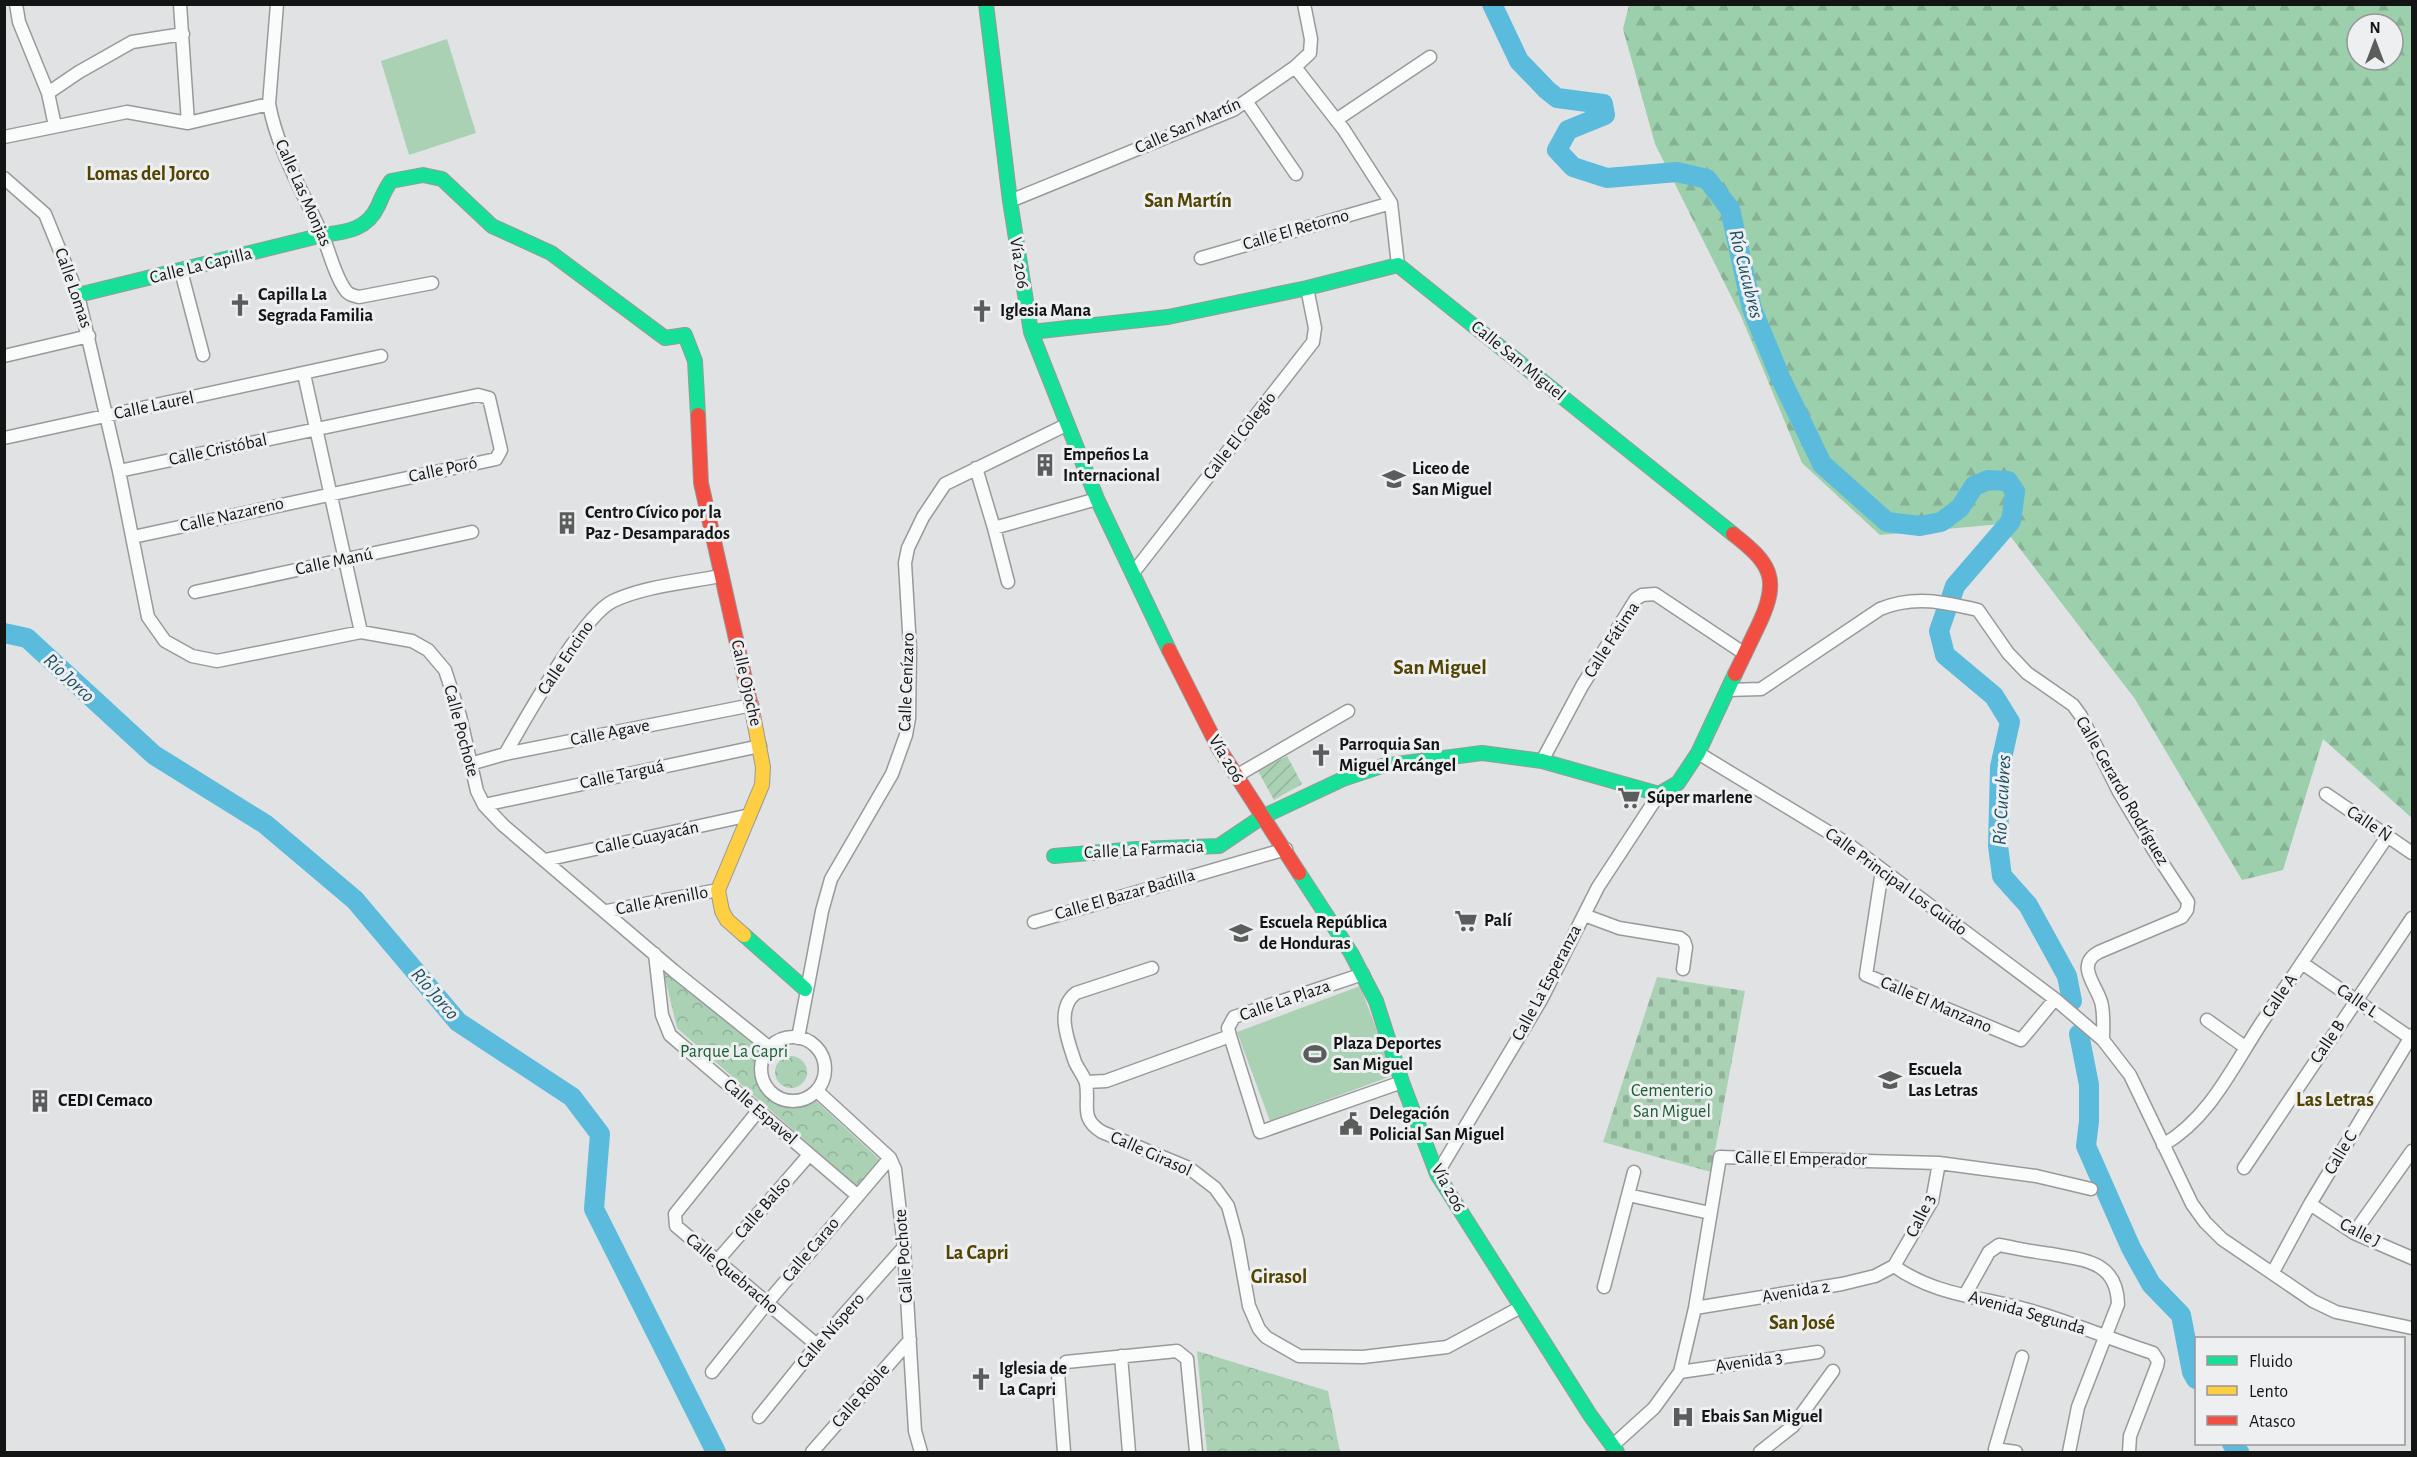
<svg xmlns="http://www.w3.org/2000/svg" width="2417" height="1457" viewBox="0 0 2417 1457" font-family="'Alegreya Sans',sans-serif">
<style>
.forest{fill:url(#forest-firs);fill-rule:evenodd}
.cemetery{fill:url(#cemetery-stones)}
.park{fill:url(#park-crowns)}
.garden{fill:url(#garden-furrows)}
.pitch{fill:#abd1b5}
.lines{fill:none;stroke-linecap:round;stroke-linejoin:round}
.river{stroke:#5bbbdd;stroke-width:20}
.street-casing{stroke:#99999a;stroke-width:15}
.fast-casing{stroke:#99999a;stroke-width:16}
.slow-casing{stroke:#99999a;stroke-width:16}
.jam-casing{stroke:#99999a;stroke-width:16}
.street{stroke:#fafbfb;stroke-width:12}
.fast{stroke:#16e098;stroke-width:14}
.slow{stroke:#ffcf43;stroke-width:14}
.jam{stroke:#f24e42;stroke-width:14}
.labels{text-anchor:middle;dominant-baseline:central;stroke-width:6;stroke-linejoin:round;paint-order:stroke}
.street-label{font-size:18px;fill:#131414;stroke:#edeff1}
.poi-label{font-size:18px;font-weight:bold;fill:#131414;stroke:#edeff1;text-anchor:start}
.park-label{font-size:18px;fill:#1b5d33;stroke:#edeff1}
.neighbourhood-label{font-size:20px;font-weight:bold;fill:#524300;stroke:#edeff1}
.water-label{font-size:20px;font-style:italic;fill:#1d4f64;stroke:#edeff1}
.quarter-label{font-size:21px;font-weight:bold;fill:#524300;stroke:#edeff1}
</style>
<defs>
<pattern id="forest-firs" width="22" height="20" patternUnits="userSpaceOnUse" patternTransform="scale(1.5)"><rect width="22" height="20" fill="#9ccfac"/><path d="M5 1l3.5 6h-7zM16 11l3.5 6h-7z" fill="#86b193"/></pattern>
<pattern id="cemetery-stones" width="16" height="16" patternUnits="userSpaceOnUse" patternTransform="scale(1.5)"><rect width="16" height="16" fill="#abd1b5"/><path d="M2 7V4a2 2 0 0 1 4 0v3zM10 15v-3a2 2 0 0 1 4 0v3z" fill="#92b39b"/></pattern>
<pattern id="park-crowns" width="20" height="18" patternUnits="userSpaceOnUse" patternTransform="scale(1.5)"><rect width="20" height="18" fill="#abd1b5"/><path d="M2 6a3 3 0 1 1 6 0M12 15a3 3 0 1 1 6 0" fill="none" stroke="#92b39b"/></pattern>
<pattern id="garden-furrows" width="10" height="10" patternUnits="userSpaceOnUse" patternTransform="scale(1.5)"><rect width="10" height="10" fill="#abd1b5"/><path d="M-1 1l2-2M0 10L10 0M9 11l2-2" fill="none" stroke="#92b39b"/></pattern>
</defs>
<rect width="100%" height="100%" fill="#e1e2e3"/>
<path class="forest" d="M1629 5H2412V818L2323 739 2283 870 2242 880 2135 699 2001 524 1880 535 1802 463 1741 316 1655 144 1623 29ZM2357 24H2393V60H2357Z"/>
<path class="cemetery" d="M1657 977 1745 991 1711 1172 1603 1142Z"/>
<path class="park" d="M663 970 761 1050C748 1090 775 1118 815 1100L882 1162 859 1188 677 1028Z
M775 1072a16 16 0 1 1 32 0a16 16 0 1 1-32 0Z
M1197 1351 1328 1391 1340 1452H1207Z"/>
<path class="garden" d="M1287 756 1302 784 1274 800 1258 771Z"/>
<path class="pitch" d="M447 39 476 133 409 155 381 61Z
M1360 986 1394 1075 1270 1121 1237 1032Z"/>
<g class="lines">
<path class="river" d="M1492 4 1519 61 1547 90 1557 98 1603 104 1605 115 1568 130 1557 150 1573 167 1607 178 1677 172 1707 179 1730 209 1752 309 1781 379 1822 464 1887 522 1920 526 1941 522 1960 508 1974 486 1988 480 2008 481 2015 492 2011 521 1955 586 1951 598
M1947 608 1939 631 1945 655 1994 696 2010 722 2000 767 1998 846 2002 876 2028 905 2067 976 2072 1001
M4 633 27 638 154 755 265 824 355 900 458 1022 572 1097 600 1134 594 1209 716 1452
M2079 1034 2089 1085V1121L2086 1146 2131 1248 2151 1284 2181 1315 2192 1372 2196 1379
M2232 1444 2239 1452"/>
<g class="street-casing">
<path id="street" d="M16 4 19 22 48 93 55 126
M180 4 188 123
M277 4 269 104C278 152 304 193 323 237 330 253 334 273 344 288 348 295 352 295 359 297L432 283
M1295 67 1344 130 1391 203 1398 265
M48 93 79 72 132 42 183 34
M1246 101 1296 174
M1336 120 1430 57
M4 137 127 112 188 123 269 104
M4 178 45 214 78 295 119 471 148 617 165 641 192 656 217 661 361 632 412 641 428 650 445 670 460 716 477 791 484 805 503 825 674 971 770 1048
M1010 201 1233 110 1295 67 1310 53 1311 39 1304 4
M1201 258 1391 203
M181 271 203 355
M4 356 89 336
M304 374 361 632
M4 438 381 356
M976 468 994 528 1097 499
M119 471 478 395 489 398 501 450 496 459 133 537
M994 528 1008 582
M1133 573 1313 342 1315 328 1307 288
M195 592 472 532
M1727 690 1761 689 1880 609C1914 595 1944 602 1978 610L2008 653 2027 673 2073 705 2081 716 2119 792 2153 849 2188 902 2187 910 2182 917 2099 952C2073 966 2100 988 2102 1006 2104 1017 2103 1029 2103 1040
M1698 753 1848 844 2055 999 2103 1040 2130 1075 2192 1204 2205 1222 2222 1239 2313 1301 2336 1312 2412 1328
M505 754C525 720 582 616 613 601 645 586 685 583 720 576
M1542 761 1582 686 1636 599 1642 595 1655 594 1745 654
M470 764 505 754 752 705
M1236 776 1348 711
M2326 794 2412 853
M484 805 760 746
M545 860 750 815
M1882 871 1866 975 2021 1040 2055 999
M607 911 718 890
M1584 915 1619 928 1680 938 1684 941 1686 947 1683 969
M1034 922 1286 849
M655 954 662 1015 670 1035 858 1196
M2302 963 2412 1039
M1152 968 1076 993C1055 1009 1068 1041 1075 1062 1078 1069 1084 1076 1086 1083 1090 1105 1079 1118 1102 1132L1189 1168 1215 1188 1228 1206 1237 1239 1249 1306 1259 1329 1266 1337 1299 1356 1363 1357 1447 1347 1521 1307
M2207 1020 2245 1047
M1230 1036 1260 1132 1402 1082
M761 1069a32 32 0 1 1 64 0a32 32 0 1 1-64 0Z
M798 1038 822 911 831 879 892 774 906 735 909 718 910 648 905 563 908 548 923 517 945 484 1066 425
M1086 1082 1106 1081 1230 1036 1228 1028 1234 1017 1363 974
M817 1091 890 1158 895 1169 904 1247 915 1431 921 1452
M758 1111 675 1214 676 1226 817 1345
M2163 1145C2210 1118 2233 1066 2262 1022 2304 960 2345 898 2387 837
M2244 1168 2412 918
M1437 1174 1541 1000 1598 887 1659 794
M1628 1195 1710 1213
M2310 1204 2354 1233 2412 1258
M2354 1233 2412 1151
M717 1261 809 1155
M1894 1266C1935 1296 1985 1297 2032 1311 2073 1323 2113 1340 2153 1353L2158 1361 2157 1366 2130 1436 2129 1452
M1894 1266 1932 1201 1939 1163
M2273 1272 2310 1204 2412 1035
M1604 1287 1634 1172
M1965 1295 1989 1252 1999 1245C2016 1248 2033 1252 2051 1254 2084 1260 2117 1261 2118 1304L2078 1407 2069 1452
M1695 1308 1842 1284 1875 1276 1894 1266
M1121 1356 1129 1452
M712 1372 767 1303 890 1158
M1680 1372 1818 1352
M759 1417 817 1345 904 1247
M1612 1446 1654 1408 1680 1372 1695 1308 1720 1157 1939 1163 2036 1176 2091 1189
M812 1452 910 1340
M1064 1452 1058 1373 1066 1362 1177 1351 1187 1359 1196 1452
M1760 1452 1793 1426 1833 1371
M2016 1452 1995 1449 2022 1357"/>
</g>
<g class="fast-casing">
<path id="fast" d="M986 4 1010 201 1031 332 1097 499 1169 650
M78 295 323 235C346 232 367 230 378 206 382 197 385 189 391 181L423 175 442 179 492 226 551 253 665 338 685 335 695 361 698 415
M1031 332 1168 317 1307 288 1398 265 1733 534
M1054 856 1137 849 1219 846 1262 817 1343 779 1382 766 1482 753 1542 761 1659 794 1678 783 1698 753 1735 674
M1299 873 1351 953 1376 1001 1402 1082 1437 1174 1590 1415 1617 1452
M744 935 805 989"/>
</g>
<g class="slow-casing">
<path id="slow" d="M744 935 727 920 722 911 718 890 762 785 763 767 753 715"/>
</g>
<g class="jam-casing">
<path id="jam" d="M698 415 701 483 753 715
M1733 534C1770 563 1781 578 1759 624 1751 641 1743 657 1735 674
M1169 650 1218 747 1299 873"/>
</g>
<use href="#street" class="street"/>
<use href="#fast" class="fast"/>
<use href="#slow" class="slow"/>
<use href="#jam" class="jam"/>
</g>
<defs>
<g id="church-bare" transform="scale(1.8)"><path d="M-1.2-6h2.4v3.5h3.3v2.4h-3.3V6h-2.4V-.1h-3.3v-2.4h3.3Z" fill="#5b5c5c" stroke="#edeff1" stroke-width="2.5" paint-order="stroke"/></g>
<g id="building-bare" transform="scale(1.8)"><path d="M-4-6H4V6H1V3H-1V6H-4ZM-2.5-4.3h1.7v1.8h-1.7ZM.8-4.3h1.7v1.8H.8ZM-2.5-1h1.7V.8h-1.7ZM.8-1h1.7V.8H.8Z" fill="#5b5c5c" stroke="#edeff1" stroke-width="2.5" paint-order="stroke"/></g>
<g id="school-bare" transform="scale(1.8)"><path d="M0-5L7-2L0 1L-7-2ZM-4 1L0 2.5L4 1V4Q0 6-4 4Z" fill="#5b5c5c" stroke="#edeff1" stroke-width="2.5" paint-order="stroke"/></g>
<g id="supermarket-bare" transform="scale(1.8)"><path d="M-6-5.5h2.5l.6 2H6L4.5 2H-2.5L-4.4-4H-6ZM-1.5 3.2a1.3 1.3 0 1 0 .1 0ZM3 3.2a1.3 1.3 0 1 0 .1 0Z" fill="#5b5c5c" stroke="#edeff1" stroke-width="2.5" paint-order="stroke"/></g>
<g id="stadium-bare" transform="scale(1.8)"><path d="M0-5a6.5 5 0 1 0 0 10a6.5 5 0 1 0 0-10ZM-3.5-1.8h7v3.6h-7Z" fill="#5b5c5c" stroke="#edeff1" stroke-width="2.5" paint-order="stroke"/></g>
<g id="civic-bare" transform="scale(1.8)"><path d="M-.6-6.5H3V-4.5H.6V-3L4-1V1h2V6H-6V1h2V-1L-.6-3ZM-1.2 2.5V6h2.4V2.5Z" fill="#5b5c5c" stroke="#edeff1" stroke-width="2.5" paint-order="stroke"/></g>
<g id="hospital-bare" transform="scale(1.8)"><path d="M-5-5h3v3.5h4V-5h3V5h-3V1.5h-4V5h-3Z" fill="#5b5c5c" stroke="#edeff1" stroke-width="2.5" paint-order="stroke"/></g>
</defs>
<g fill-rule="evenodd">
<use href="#church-bare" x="240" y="305"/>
<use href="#church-bare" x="982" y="311"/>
<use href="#building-bare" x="1045" y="465"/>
<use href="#school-bare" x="1394" y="479"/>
<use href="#building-bare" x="567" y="523"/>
<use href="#church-bare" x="1321" y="755"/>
<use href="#supermarket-bare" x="1629" y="798"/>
<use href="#supermarket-bare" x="1466" y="921"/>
<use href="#school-bare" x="1241" y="933"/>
<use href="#stadium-bare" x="1315" y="1054"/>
<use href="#school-bare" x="1890" y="1080"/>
<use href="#building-bare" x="40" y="1101"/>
<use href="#civic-bare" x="1351" y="1124"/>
<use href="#church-bare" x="981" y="1379"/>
<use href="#hospital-bare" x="1683" y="1417"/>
</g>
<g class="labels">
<g class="street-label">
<text transform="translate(1188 126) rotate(-24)">Calle San Martín</text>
<text transform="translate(303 193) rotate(66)">Calle Las Monjas</text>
<text transform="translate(1296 230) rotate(-16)">Calle El Retorno</text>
<text transform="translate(1019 263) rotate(81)">Vía 206</text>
<text transform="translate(201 266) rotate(-14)">Calle La Capilla</text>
<text transform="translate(73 288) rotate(71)">Calle Lomas</text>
<text transform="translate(1518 361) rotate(39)">Calle San Miguel</text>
<text transform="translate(154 406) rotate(-12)">Calle Laurel</text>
<text transform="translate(1240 436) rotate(-52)">Calle El Colegio</text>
<text transform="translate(218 450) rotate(-12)">Calle Cristóbal</text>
<text transform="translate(443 470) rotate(-12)">Calle Poró</text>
<text transform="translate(232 515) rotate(-13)">Calle Nazareno</text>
<text transform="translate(334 562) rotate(-12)">Calle Manú</text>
<text transform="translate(1612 640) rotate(-57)">Calle Fátima</text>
<text transform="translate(566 658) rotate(-56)">Calle Encino</text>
<text transform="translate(907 682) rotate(-88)">Calle Cenízaro</text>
<text transform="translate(746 683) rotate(77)">Calle Ojoche</text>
<text transform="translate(461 731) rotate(75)">Calle Pochote</text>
<text transform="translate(610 733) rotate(-11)">Calle Agave</text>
<text transform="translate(1226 759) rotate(59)">Vía 206</text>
<text transform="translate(622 775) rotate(-12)">Calle Targuá</text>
<text transform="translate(2122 791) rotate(60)">Calle Gerardo Rodríguez</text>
<text transform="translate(2369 824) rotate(34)">Calle Ñ</text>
<text transform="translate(647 838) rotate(-12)">Calle Guayacán</text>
<text transform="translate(1144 850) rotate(-3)">Calle La Farmacia</text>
<text transform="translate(1896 882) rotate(36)">Calle Principal Los Guido</text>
<text transform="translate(1125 895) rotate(-16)">Calle El Bazar Badilla</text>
<text transform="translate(662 901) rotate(-11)">Calle Arenillo</text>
<text transform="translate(1547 983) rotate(-62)">Calle La Esperanza</text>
<text transform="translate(2280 996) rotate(-56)">Calle A</text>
<text transform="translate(1285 1001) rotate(-19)">Calle La Plaza</text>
<text transform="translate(2357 1001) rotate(34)">Calle L</text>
<text transform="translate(1936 1005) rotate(23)">Calle El Manzano</text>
<text transform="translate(2328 1042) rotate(-56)">Calle B</text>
<text transform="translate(760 1112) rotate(41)">Calle Espavel</text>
<text transform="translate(2341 1153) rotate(-59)">Calle C</text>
<text transform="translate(1151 1154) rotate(24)">Calle Girasol</text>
<text transform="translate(1801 1159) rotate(1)">Calle El Emperador</text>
<text transform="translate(1448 1188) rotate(61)">Vía 206</text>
<text transform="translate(763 1208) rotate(-49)">Calle Balso</text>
<text transform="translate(1921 1216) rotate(-64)">Calle 3</text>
<text transform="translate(2360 1233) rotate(27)">Calle J</text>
<text transform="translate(811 1250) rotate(-50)">Calle Carao</text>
<text transform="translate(904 1256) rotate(-94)">Calle Pochote</text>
<text transform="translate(732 1274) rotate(40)">Calle Quebracho</text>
<text transform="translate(1796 1292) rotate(-9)">Avenida 2</text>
<text transform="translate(2027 1313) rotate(16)">Avenida Segunda</text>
<text transform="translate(831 1331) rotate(-49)">Calle Níspero</text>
<text transform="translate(1749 1362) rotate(-8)">Avenida 3</text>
<text transform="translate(861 1396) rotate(-49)">Calle Roble</text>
</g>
<g class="poi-label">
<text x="258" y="295">Capilla La<tspan x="258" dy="21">Segrada Familia</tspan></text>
<text x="1000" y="311">Iglesia Mana</text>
<text x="1063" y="455">Empeños La<tspan x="1063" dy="21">Internacional</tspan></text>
<text x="1412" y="469">Liceo de<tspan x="1412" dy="21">San Miguel</tspan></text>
<text x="585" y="513">Centro Cívico por la<tspan x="585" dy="21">Paz - Desamparados</tspan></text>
<text x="1339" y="745">Parroquia San<tspan x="1339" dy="21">Miguel Arcángel</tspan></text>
<text x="1647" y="798">Súper marlene</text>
<text x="1484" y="921">Palí</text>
<text x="1259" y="923">Escuela República<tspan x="1259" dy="21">de Honduras</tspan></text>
<text x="1333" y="1044">Plaza Deportes<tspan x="1333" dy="21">San Miguel</tspan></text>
<text x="1908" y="1070">Escuela<tspan x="1908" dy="21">Las Letras</tspan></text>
<text x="58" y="1101">CEDI Cemaco</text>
<text x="1369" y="1114">Delegación<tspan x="1369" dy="21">Policial San Miguel</tspan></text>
<text x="999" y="1369">Iglesia de<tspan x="999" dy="21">La Capri</tspan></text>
<text x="1701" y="1417">Ebais San Miguel</text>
</g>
<g class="park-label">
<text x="734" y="1052">Parque La Capri</text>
<text x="1672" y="1091">Cementerio<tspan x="1672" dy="21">San Miguel</tspan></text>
</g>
<g class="neighbourhood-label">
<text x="148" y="174">Lomas del Jorco</text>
<text x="1188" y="201">San Martín</text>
<text x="2335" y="1100">Las Letras</text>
<text x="977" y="1253">La Capri</text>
<text x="1279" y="1277">Girasol</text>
<text x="1802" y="1323">San José</text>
</g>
<g class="water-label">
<text transform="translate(1746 274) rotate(76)">Río Cucubres</text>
<text transform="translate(69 678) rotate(43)">Río Jorco</text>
<text transform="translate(2002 800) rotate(-87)">Río Cucubres</text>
<text transform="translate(435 994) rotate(49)">Río Jorco</text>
</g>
<g class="quarter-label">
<text x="1440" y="667">San Miguel</text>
</g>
</g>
<rect width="2417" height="1457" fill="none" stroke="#131414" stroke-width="12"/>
<rect x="2195" y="1337" width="210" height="108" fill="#edeff1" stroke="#969799" stroke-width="1.5"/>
<rect x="2207" y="1356" width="30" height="9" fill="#16e098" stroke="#969799" stroke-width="1.5"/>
<text x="2249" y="1367" font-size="18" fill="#131414">Fluido</text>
<rect x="2207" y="1386" width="30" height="9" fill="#ffcf43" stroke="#969799" stroke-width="1.5"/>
<text x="2249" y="1397" font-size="18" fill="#131414">Lento</text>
<rect x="2207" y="1416" width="30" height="9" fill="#f24e42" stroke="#969799" stroke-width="1.5"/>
<text x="2249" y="1427" font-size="18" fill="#131414">Atasco</text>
<g transform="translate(2375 42)"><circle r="28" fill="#edeff1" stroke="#969799" stroke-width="1.5"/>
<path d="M0-4.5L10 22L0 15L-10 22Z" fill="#5b5c5c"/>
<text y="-9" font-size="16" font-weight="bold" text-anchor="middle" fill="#131414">N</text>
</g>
</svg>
